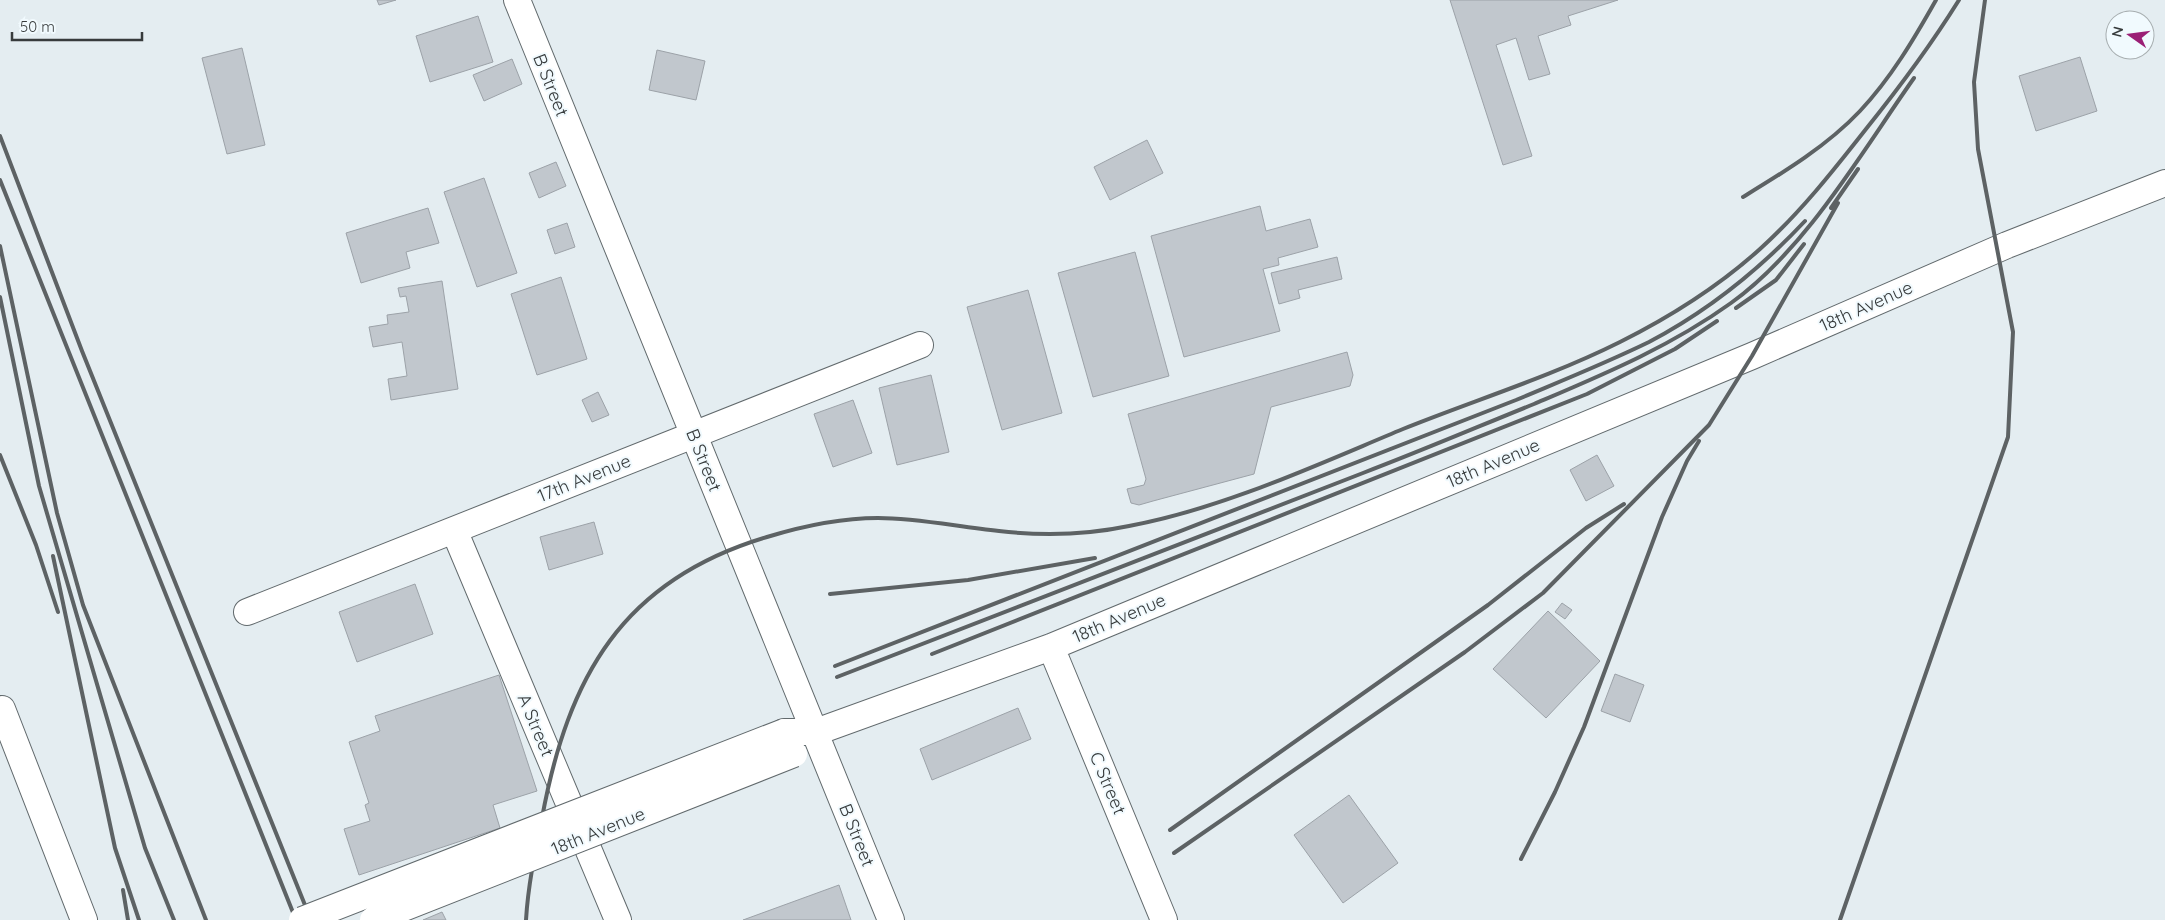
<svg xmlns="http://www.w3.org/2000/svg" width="2165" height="920" viewBox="0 0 2165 920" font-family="Quicksand,sans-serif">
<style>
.building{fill:#c1c7cd;stroke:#9ca2a8}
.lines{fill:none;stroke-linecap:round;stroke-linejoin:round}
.minor-casing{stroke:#626a6d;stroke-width:28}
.minor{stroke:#fff;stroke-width:26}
.rail{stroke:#5d6264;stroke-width:4}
.minor-bridge-casing{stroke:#626a6d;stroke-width:28;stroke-linecap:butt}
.minor-bridge{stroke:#fff;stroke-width:26}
.labels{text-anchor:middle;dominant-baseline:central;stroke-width:4;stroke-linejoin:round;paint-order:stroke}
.street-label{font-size:18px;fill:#373b3c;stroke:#f1fafe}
</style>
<rect width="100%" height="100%" fill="#e4edf1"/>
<path class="building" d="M377 0H396L379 5Z
M1450 0H1618L1568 16 1571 25 1538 36 1550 74 1529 80 1516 38 1496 45 1532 156 1503 165Z
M478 16 493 62 430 82 416 36Z
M242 48 265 145 227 154 202 58Z
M657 50 705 61 696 100 649 90Z
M2080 57 2097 111 2036 131 2019 76Z
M512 59 522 84 484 101 473 75Z
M1147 140 1163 173 1110 200 1094 167Z
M556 162 566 186 539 198 529 173Z
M484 178 517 273 477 287 444 192Z
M1260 206 1266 231 1310 219 1318 247 1278 258 1279 265 1263 269 1280 331 1184 357 1151 236Z
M428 208 439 243 406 252 410 268 361 283 346 233Z
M567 223 575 247 555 254 547 230Z
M1135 252 1169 376 1093 397 1058 273Z
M1337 257 1342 279 1298 290 1300 298 1279 304 1271 273Z
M561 277 587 359 537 375 511 294Z
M442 281 458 389 391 400 388 379 407 376 402 342 373 347 369 327 388 324 387 315 409 312 406 296 400 297 398 288Z
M1028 290 1062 413 1002 430 967 307Z
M1347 352 1353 375 1350 386 1271 407 1254 474 1153 501 1139 505 1131 503 1127 489 1144 485 1146 479 1128 414Z
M931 375 949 452 897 465 879 388Z
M598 392 609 415 592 422 582 400Z
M853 400 872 453 833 467 814 414Z
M1597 455 1614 486 1586 501 1570 470Z
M594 522 603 554 549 570 540 537Z
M415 584 433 634 357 662 339 612Z
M1562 603 1572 610 1565 619 1555 612Z
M1548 611 1600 661 1546 718 1493 669Z
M1615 674 1644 685 1630 722 1601 711Z
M499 675 537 791 493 805 500 828 359 875 344 829 370 821 365 805 369 803 349 742 380 731 375 716Z
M1018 708 1031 739 932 780 920 749Z
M1349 795 1398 863 1343 903 1294 835Z
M839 885 851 920H743Z
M442 912 446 920H423Z"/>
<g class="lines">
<g class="minor-casing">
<path id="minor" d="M517 0 891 920
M454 530 618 920
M247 612 920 345
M1051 647 1164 920
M2 709 84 920
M784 732H816L1051 647 1752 356 2007 245 2165 183"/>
</g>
<use href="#minor" class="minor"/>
<path class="rail" d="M0 136 82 351 311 920
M0 180 296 920
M1743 197C1784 172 1827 146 1860 111 1891 78 1914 39 1936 0
M1831 208 1858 169
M0 246 57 513 83 605 206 920
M0 297 39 486 145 848 174 920
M1736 308 1776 280 1804 244
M0 455 36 545 58 612
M53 556 115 848 139 920
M830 594 968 580 1095 558
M932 654 1587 394 1675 349 1717 321
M835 666 1516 400C1561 381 1606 363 1649 342 1708 311 1760 269 1805 221
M837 677C1013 609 1188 541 1363 473 1421 451 1477 427 1534 404 1602 375 1670 347 1731 303 1806 249 1861 153 1914 78
M1170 830 1488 605 1586 528 1624 504
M1174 853 1465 652 1543 593 1709 425 1752 356 1838 203
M1521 859 1555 792 1584 727 1662 517 1687 461 1699 441
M123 890 128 920
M526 920C528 886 535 852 542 818 568 677 622 580 767 537 803 526 840 518 878 518 918 518 958 527 999 531 1042 536 1086 535 1129 526 1224 508 1314 466 1403 429 1475 400 1550 377 1620 342 1670 317 1719 286 1760 249 1800 213 1833 171 1866 129 1899 88 1931 45 1959 0
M1840 920 2008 437 2013 332 1978 149 1974 82 1985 0"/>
<g class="minor-bridge-casing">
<path id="minor-bridge" d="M302 920 784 732
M373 920 794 754"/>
</g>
<use href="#minor-bridge" class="minor-bridge"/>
</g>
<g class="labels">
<g class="street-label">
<text transform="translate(551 85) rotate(68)">B Street</text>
<text transform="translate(1866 306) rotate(-24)">18th Avenue</text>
<text transform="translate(704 460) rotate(68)">B Street</text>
<text transform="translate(1493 463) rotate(-23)">18th Avenue</text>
<text transform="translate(584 478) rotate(-22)">17th Avenue</text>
<text transform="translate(1119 618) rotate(-23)">18th Avenue</text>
<text transform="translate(536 725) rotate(67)">A Street</text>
<text transform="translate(1108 783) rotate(67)">C Street</text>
<text transform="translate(598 831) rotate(-22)">18th Avenue</text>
<text transform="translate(857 835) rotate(68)">B Street</text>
</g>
</g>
<g transform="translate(2130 35) rotate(284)"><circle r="24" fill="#f1fafe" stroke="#a7aeb0"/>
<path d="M0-4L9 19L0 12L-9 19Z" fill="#9b1f76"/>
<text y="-8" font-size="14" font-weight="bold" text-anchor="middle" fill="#373b3c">N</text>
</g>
<path d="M12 32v8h130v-8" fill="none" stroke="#373b3c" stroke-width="2.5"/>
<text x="20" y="32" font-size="15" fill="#373b3c" stroke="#f1fafe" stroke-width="4" paint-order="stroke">50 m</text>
</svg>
